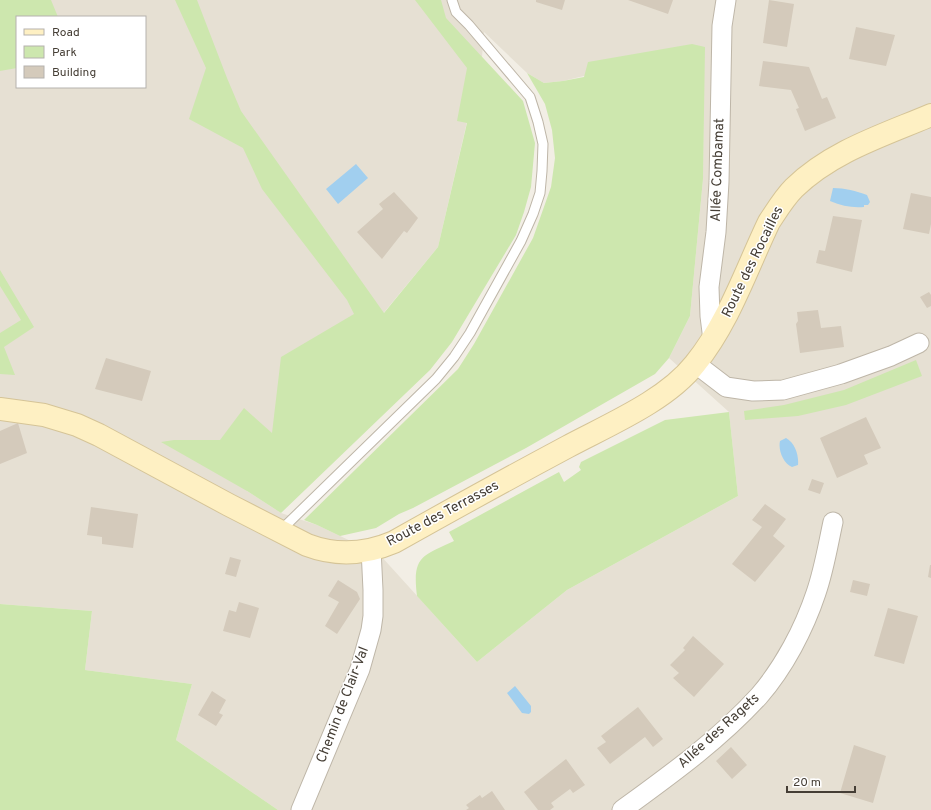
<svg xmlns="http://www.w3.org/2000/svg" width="931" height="810" viewBox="0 0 931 810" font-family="Overpass,sans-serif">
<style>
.residential{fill:#e6e0d3;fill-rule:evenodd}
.green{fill:#cde7ae}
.water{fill:#a1cfef}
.building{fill:#d4cabb}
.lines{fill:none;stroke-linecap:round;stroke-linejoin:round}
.lane-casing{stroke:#beb6a8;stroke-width:11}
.street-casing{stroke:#beb6a8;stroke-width:21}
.secondary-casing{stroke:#d5c497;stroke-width:24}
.lane{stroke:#fff;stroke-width:9}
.street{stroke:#fff;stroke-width:19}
.secondary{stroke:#fef0c3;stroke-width:22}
.labels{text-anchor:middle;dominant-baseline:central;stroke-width:3;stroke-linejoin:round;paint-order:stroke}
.street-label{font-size:14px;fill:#453e35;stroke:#fff}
</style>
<rect width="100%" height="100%" fill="#f2eee5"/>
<path class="residential" d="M0 0H931V810H278L176 740 192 684 85 670 92 611 0 604ZM17 17H145V87H17ZM484 32 527 73 544 83 563 81 704 47 703 179 690 316 669 358 729 412 738 496 567 590 477 662 380 555 317 525 281 513 247 491 367 333 438 247 482 57Z"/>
<path class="green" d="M0 0H51L58 17H17V68L0 71Z
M175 0H197L227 78 241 111 384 313 438 247 467 123 457 121 467 68 415 0H441L446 18 523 101 535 143 531 187 524 212 516 235 452 342 430 370 281 513 247 491 161 442 174 440H220L244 408 272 433 281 357 354 314 347 300 262 189 243 148 189 119 206 68Z
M692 44 705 47 703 179 690 316 669 358 655 374 526 448 413 508 399 514 376 528 340 536 317 525 304 520 458 369 474 344 533 238 551 187 555 158 552 130 545 104 527 73 544 83 563 81 584 77 588 62Z
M0 270 34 327 4 347 15 375 0 374V333L21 320 0 286Z
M916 360 922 376 846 405 798 416 745 420 744 411 784 405 844 390Z
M729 412 738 496 567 590 477 662 417 596C412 556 422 556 454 541L449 532 559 472 564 482 581 470 579 467 581 462 665 420Z
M0 604 92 611 85 670 192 684 176 740 278 810H0Z"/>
<path class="water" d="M356 164 368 178 338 204 326 189Z
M833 188C845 188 856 191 867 195L870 202 868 205H864V207C852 208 842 206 830 201Z
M786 438C795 443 799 455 798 465L792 467C783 463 778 450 780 441Z
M515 686 531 706V712L529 714 522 713 507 693Z"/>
<path class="building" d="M536 0H565L562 10 536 2Z
M628 0H673L668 14Z
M769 0 794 4 787 47 763 43Z
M856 27 895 35 886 66 849 59Z
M763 61 809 67 822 99 827 97 836 118 805 131 796 109 799 108 791 90 759 86Z
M394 192 418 218 407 233 404 231 382 259 357 232 383 209 379 204Z
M911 193 931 197V224L929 234 903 229Z
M833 216 862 220 852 272 816 263 819 250 825 251Z
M929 292 931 295V306L927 308 920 297Z
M818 310 821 328 841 326 844 347 800 353 796 324 798 321 797 312Z
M106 358 151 371 142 401 95 389Z
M866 417 881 448 864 455 868 464 837 478 820 438Z
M18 423 27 453 0 464V431Z
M812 479 824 483 820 494 808 490Z
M765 504 786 519 773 536 785 546 755 582 732 564 762 527 752 520Z
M91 507 138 514 133 548 102 544V537L87 535Z
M230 557 241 560 236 577 225 574Z
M930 565H931V578L928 577Z
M338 580 357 592 360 599 337 634 325 626 339 602 328 596Z
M853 580 870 584 867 596 850 592Z
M239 602 259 608 250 638 223 631 229 610 236 612Z
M888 608 918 616 904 664 874 656Z
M693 636 724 664 694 697 673 678 679 673 670 665 685 650 683 648Z
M212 691 226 700 219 713 223 715 216 726 198 715Z
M638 707 663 739 653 747 645 737 610 764 597 748 606 742 601 736Z
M854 745 886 756 873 803 840 793Z
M731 747 747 765 732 779 716 761Z
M566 759 585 785 573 793 570 789 551 803 554 807 550 810H538L524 792Z
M492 791 505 810H466L469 808 466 805 480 795 482 798Z"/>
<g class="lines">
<g class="lane-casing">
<path id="lane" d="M280 531 436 379 454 357 470 333 521 241 533 214 540 193 542 171 543 144 538 122 530 97 469 25 456 12 452 0"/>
</g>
<g class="street-casing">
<path id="street" d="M713 340 710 316 709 287 716 232 719 182 722 26 726 0
M696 364 726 387 753 391 783 390 841 374 891 356 919 343
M301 810 360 669 371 630 373 616V590L371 549
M622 810C670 775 719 740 759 696 784 667 804 629 816 593 824 570 828 545 833 522"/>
</g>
<g class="secondary-casing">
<path id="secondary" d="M0 409 44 415 77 425 99 435 229 505 307 545C336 556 366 554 394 542 451 510 509 478 567 447 608 425 666 401 695 364 729 322 746 270 769 222 777 210 784 198 794 188 832 151 884 135 931 115"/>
</g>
<use href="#lane" class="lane"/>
<use href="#street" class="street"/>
<use href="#secondary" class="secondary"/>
</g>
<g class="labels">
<g class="street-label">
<text transform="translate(718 170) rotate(-88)">Allée Combamat</text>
<text transform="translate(753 262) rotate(-64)">Route des Rocailles</text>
<text transform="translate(443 514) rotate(-28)">Route des Terrasses</text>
<text transform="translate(343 705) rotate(-69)">Chemin de Clair-Val</text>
<text transform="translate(719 731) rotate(-42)">Allée des Ragets</text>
</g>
</g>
<rect x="16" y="16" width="130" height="72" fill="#ffffff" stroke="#b5b2ae"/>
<rect x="24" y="29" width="20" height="6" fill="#fef0c3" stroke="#b5b2ae"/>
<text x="52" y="36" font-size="12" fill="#453e35">Road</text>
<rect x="24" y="46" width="20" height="12" fill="#cde7ae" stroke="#b5b2ae"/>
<text x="52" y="56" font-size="12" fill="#453e35">Park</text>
<rect x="24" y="66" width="20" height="12" fill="#d4cabb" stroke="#b5b2ae"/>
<text x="52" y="76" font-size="12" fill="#453e35">Building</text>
<path d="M787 786v6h68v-6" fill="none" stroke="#453e35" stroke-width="2"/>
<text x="793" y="786" font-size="12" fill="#453e35" stroke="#ffffff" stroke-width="3" paint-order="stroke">20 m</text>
</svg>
